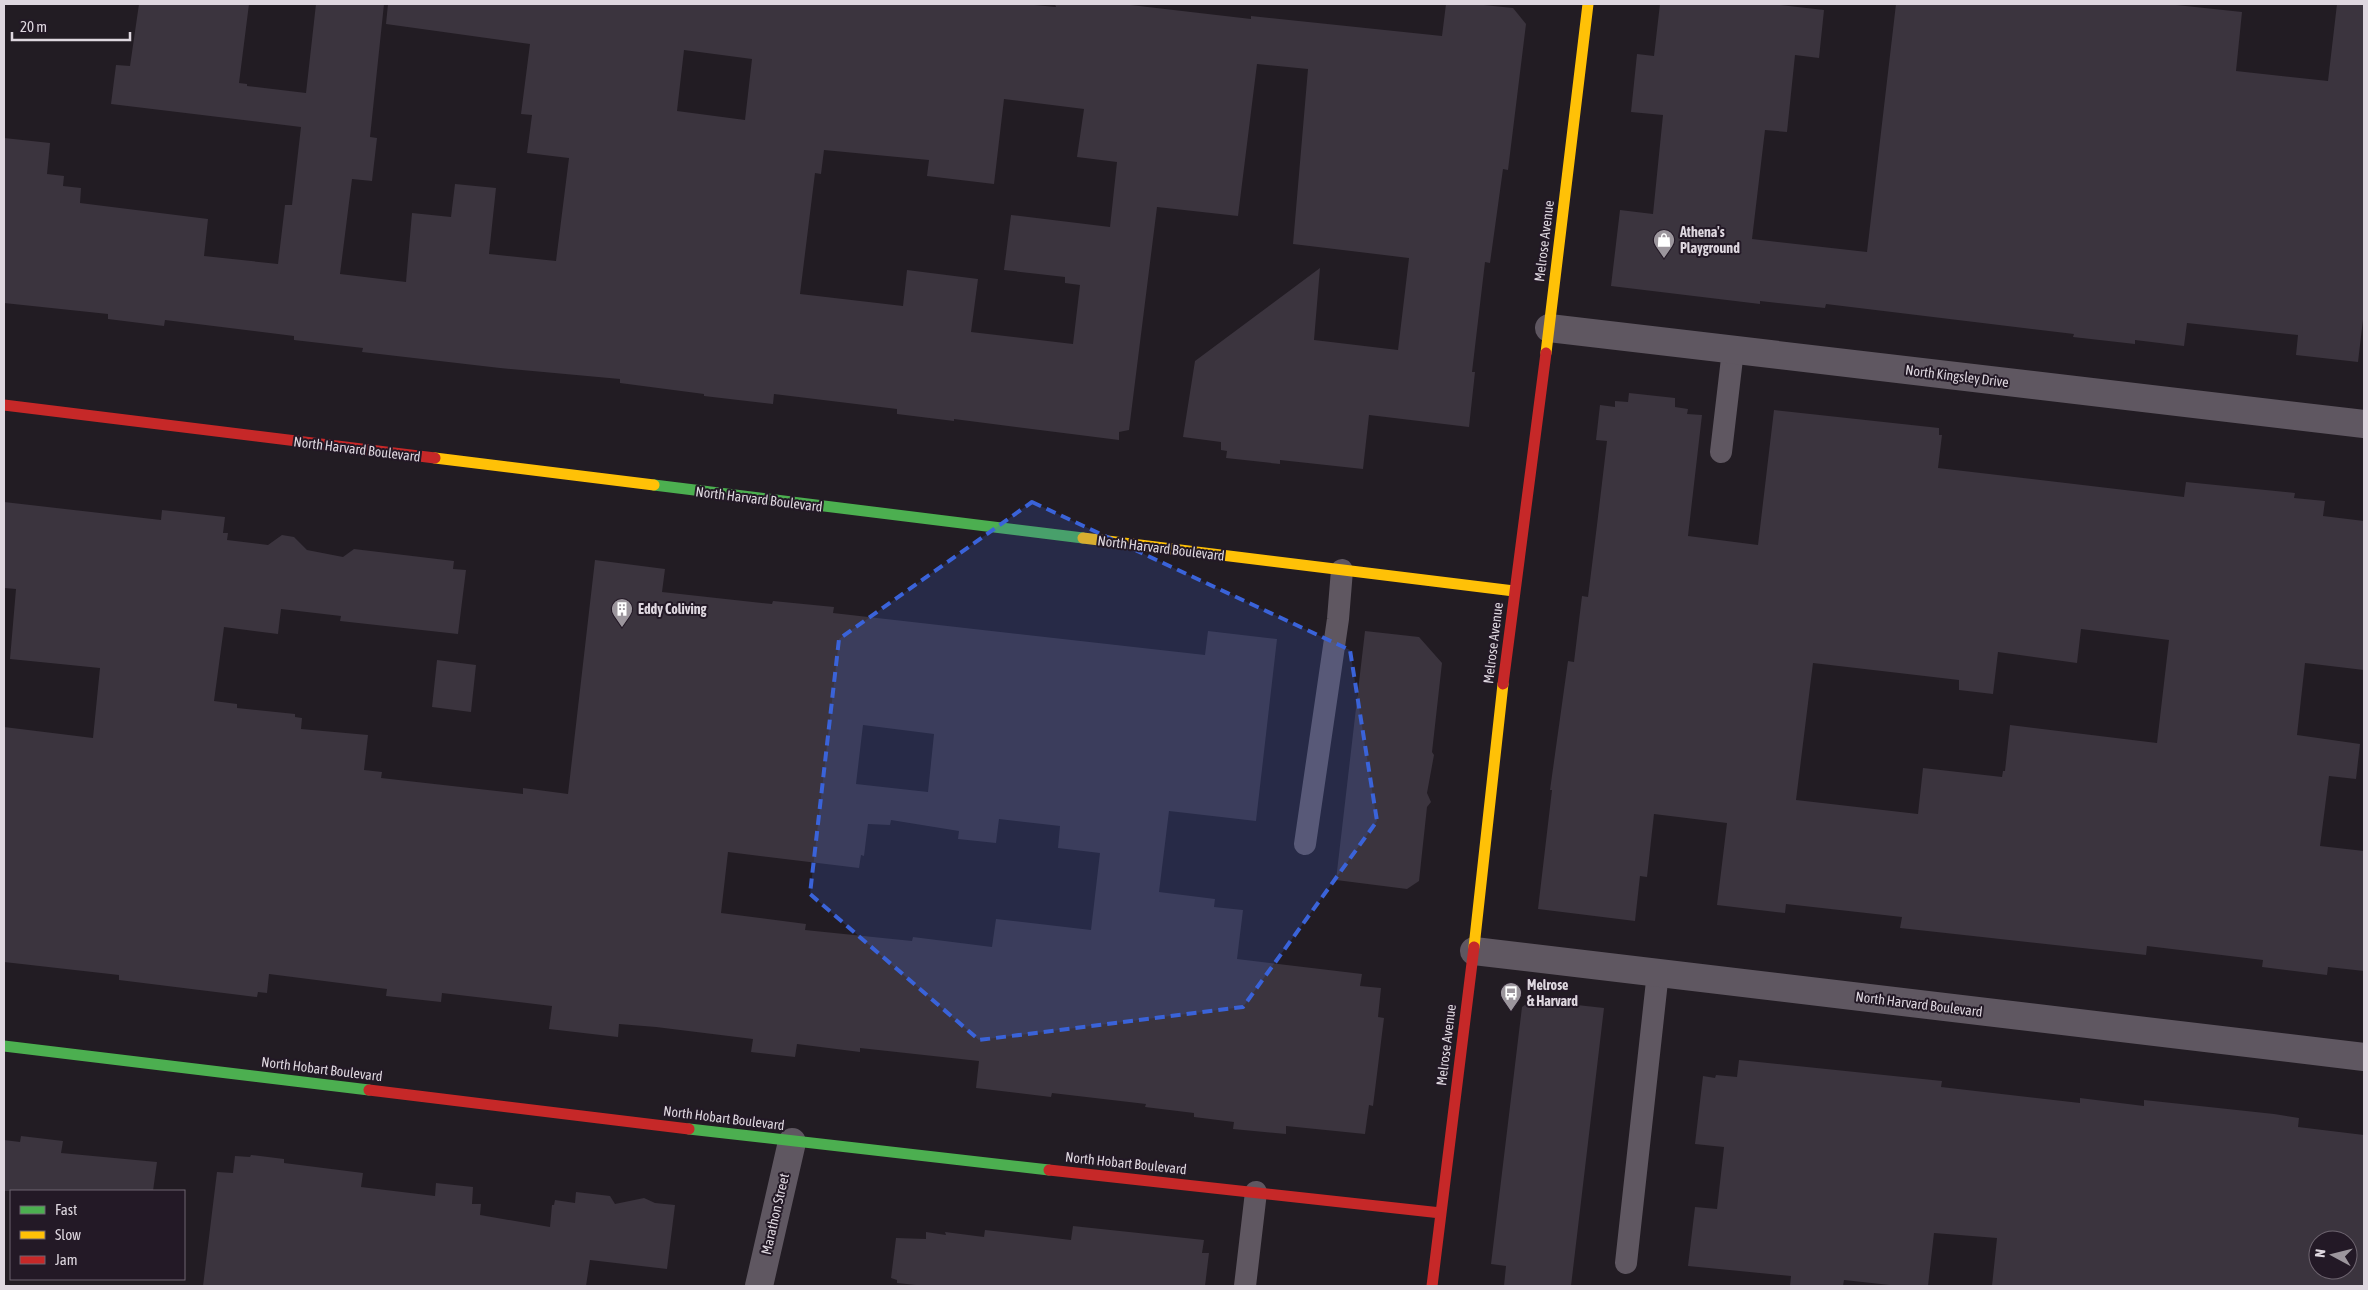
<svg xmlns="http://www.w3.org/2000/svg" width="2368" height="1290" viewBox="0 0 2368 1290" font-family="'Asap Condensed',sans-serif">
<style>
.building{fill:#3b343e;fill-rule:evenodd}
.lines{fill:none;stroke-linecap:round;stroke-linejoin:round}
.lane{stroke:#5f5761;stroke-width:22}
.street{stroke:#5f5761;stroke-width:28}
.fast{stroke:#4caf50;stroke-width:11}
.slow{stroke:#ffc107;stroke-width:11}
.jam{stroke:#c62828;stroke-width:11}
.marked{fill:#3a63d9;fill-opacity:0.2;stroke:#3a63d9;stroke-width:4;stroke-dasharray:10 6;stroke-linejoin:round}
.labels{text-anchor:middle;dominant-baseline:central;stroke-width:4;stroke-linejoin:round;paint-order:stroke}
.poi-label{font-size:14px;font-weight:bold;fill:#ded7df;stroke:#231926;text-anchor:start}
.street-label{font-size:14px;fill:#ded7df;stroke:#231926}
</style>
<rect width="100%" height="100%" fill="#221c23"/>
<path class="building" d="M139 4H249L239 83 247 84V86L306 93 316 4H384L370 137 377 138 372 181 352 179 340 274 406 282 412 213 451 217 455 184 496 188 489 254 556 261 569 158 527 153 532 115 521 114 530 44 386 24 388 4H1024L1056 7 1055 4H1122L1251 19V16L1442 36 1446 4H1474L1513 8 1526 24 1508 170 1503 169 1490 263 1485 262 1472 372H1475L1469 427 1369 415 1363 469 1280 460V464L1226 458 1227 451 1221 450V442L1183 437 1195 361 1320 268 1314 340 1398 350 1409 258 1293 244 1308 69 1257 64 1238 216 1157 207 1129 430 1119 432V440L954 419V421L897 414V409L774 394 773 404 704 396V394L620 383V379L500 368 362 352 363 348 294 340V336L165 320 164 326 108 319V314L4 303V138L50 143 47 174 64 176 63 186 81 188 80 203 208 219 204 256 278 264 285 205H292L301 127 111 104 116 65 130 66ZM684 50 752 59 745 120 677 111ZM1004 99 1084 109 1077 157 1117 162 1110 227 1011 215 1004 270 1065 277V283L1080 285 1073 344 971 332 978 279 907 270 903 306 800 294 815 173 821 174 824 150 929 160 927 176 994 184Z
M1660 4H1771L1824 10 1819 58 1795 55 1787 132 1765 130 1752 239 1867 252 1896 4H2167L2242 12 2236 71 2328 81 2337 4H2364V311L2358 362 2296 355 2298 335 2187 323 2184 346 2135 340V344L2073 337 2074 334 1826 304 1825 308 1760 301V304L1611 286 1620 210 1653 214 1663 115 1631 112 1637 54 1654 56Z
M1629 393 1675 398V407L1688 409 1687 414 1702 415 1688 536 1758 545 1774 410 1939 428V435H1942L1938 468 2184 497 2186 482 2295 493 2294 498 2325 501 2323 516 2364 521V670L2305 663 2297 735 2360 744 2356 779 2329 776 2320 846 2364 851V971L2328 967 2327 975 2262 967 2263 960 2147 946 2146 955 1973 936 1900 928 1902 917 1786 904 1785 913 1717 905 1727 823 1654 814 1647 877 1640 876 1635 921 1538 909 1552 790H1550L1568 661 1574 662 1582 596 1588 597 1597 525 1607 441 1596 440 1600 405 1615 407V401L1628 402ZM2081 629 2169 640 2157 743 2010 725 2005 771H2003L2002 777 1923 768 1918 814 1796 800 1813 663 1959 680V690L1993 694 1998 652 2077 663Z
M4 502 161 520 162 510 225 517 223 533H228L227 540 268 545 282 535 294 537 307 550 343 557 354 549 454 561 453 569 466 570 458 634 340 621 341 616 281 609 278 634 224 627 214 701 237 704V708L295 714V717L302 718 301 729 368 735 364 770 382 772 381 778 523 794V788L568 794 595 560 665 569 662 592 772 604 773 601 834 607 833 613 1045 637 1205 655 1208 631 1277 639 1256 821 1169 811 1159 892 1215 899 1214 907 1243 910 1237 959 1362 974 1360 986 1381 988 1378 1017 1384 1018 1373 1106 1369 1105 1365 1134 1286 1126V1134L1233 1129 1234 1122 1194 1117V1113L1145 1107 1146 1104 1052 1093 1051 1097 976 1088 979 1061 860 1048V1052L797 1044 795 1057 751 1052 753 1039 656 1027 619 1024 618 1037 549 1029 552 1006 442 993 441 1002 386 996 387 989 269 974 267 993 258 992 257 997 119 980V975L4 962V727L93 738 100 668 10 659 16 589 4 588ZM863 725 934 734 928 792 856 784ZM999 819 1060 826 1058 848 1100 853 1091 930 996 919 992 947 913 937 912 941 805 930 806 924 721 913 728 852 859 868 861 855 864 856 868 824 890 825 891 820 959 831 958 839 996 843Z
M1365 631 1419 637 1442 663 1432 752 1434 755 1427 793 1431 802 1427 807 1419 881 1407 889 1336 880Z
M437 660 476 665 471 712 432 707Z
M1532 1000 1604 1008 1571 1286H1504L1506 1266 1491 1264 1522 1007Z
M1739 1060 1942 1081 1941 1087 2080 1103V1098L2144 1106V1100L2274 1114 2299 1118 2298 1127 2364 1135V1286H1992L1997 1238 1934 1233 1928 1286H1899L1844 1280 1843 1286H1790L1791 1276 1688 1266 1695 1207 1717 1209 1724 1147 1695 1144 1703 1076 1715 1078 1716 1075 1737 1077ZM2318 1240H2348V1270H2318Z
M21 1136 63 1141 61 1153 157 1162 153 1191H4V1140L20 1142Z
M251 1155 284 1159V1163L363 1173 361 1187 435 1196 436 1183 473 1187 472 1204H481L480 1215 550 1227 552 1205H554L555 1200 575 1203 576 1192 610 1196 615 1204 644 1198 655 1203 675 1205 667 1269 590 1260 586 1286H203L217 1172 233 1173 235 1156 250 1157Z
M1073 1226 1204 1240 1202 1253H1209L1205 1286H925L897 1283V1280L891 1278 896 1238 926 1239V1232L946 1235 945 1232 984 1237 985 1230 1071 1240Z"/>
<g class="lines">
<path class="lane" d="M1721 452 1733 350
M1305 844 1338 619 1342 570
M1626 1263 1658 972
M1245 1286 1256 1192"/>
<path class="street" d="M1549 328 2364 424
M1474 951 2364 1057
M759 1286 792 1142"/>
<path class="fast" d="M654 485 1083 538
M4 1046 369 1090
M689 1129 1049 1170"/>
<path class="slow" d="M1546 353 1588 4
M435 458 654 485
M1083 538 1514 591
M1474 947 1503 684"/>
<path class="jam" d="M4 405 435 458
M1503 684 1546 353
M369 1090 689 1129
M1049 1170 1441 1213
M1432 1286 1474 947"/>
</g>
<path class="marked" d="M1032 502 1350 650 1377 821 1243 1007 979 1040 810 894 839 639Z"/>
<defs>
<g id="shop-pin" transform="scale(1.125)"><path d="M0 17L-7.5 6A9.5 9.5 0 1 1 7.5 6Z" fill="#9c969d" stroke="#231926"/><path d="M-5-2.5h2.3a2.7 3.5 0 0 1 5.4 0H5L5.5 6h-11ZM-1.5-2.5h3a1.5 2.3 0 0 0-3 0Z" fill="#fff"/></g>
<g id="building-pin" transform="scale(1.125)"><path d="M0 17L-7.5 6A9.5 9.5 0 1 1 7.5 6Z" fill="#9c969d" stroke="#231926"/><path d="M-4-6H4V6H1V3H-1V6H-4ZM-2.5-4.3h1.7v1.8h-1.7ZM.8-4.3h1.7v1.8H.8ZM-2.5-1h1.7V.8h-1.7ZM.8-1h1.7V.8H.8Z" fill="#fff"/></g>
<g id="bus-pin" transform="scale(1.125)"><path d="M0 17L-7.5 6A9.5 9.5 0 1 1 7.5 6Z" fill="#9c969d" stroke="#231926"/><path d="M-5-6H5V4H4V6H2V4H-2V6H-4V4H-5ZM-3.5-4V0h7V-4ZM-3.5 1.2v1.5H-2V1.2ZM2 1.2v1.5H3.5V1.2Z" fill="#fff"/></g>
</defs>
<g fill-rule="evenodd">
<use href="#shop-pin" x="1664" y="240"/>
<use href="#building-pin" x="622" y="609"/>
<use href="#bus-pin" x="1511" y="993"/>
</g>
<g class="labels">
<g class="poi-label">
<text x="1680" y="232">Athena's<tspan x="1680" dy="16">Playground</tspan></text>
<text x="638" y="609">Eddy Coliving</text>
<text x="1527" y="985">Melrose<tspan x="1527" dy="16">&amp; Harvard</tspan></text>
</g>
<g class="street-label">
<text transform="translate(1544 241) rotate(-83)">Melrose Avenue</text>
<text transform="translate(1957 376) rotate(7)">North Kingsley Drive</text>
<text transform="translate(357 449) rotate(7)">North Harvard Boulevard</text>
<text transform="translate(759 499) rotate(7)">North Harvard Boulevard</text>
<text transform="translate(1161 548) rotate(7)">North Harvard Boulevard</text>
<text transform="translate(1493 643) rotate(-83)">Melrose Avenue</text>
<text transform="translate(1919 1004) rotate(7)">North Harvard Boulevard</text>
<text transform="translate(1446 1045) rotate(-83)">Melrose Avenue</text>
<text transform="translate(322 1069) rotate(7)">North Hobart Boulevard</text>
<text transform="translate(724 1118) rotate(7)">North Hobart Boulevard</text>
<text transform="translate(1126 1163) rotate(6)">North Hobart Boulevard</text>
<text transform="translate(775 1214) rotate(-77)">Marathon Street</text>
</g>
</g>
<rect width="2368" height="1290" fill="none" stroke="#ded7df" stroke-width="10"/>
<rect x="10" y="1190" width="175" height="90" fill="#231926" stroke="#6e6570"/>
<rect x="20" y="1206" width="25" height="8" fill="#4caf50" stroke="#6e6570"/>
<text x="55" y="1215" font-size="15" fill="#ded7df">Fast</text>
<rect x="20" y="1231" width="25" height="8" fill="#ffc107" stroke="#6e6570"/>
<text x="55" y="1240" font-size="15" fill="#ded7df">Slow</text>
<rect x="20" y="1256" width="25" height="8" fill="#c62828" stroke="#6e6570"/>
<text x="55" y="1265" font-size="15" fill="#ded7df">Jam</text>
<g transform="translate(2333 1255) rotate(277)"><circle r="24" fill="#231926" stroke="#6e6570"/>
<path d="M0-4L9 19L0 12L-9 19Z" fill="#9c969d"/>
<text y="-8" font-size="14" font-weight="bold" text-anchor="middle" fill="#ded7df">N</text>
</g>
<path d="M12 32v8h118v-8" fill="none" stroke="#ded7df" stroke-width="2.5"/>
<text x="20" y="32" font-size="15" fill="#ded7df" stroke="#231926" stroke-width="4" paint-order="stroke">20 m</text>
</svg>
